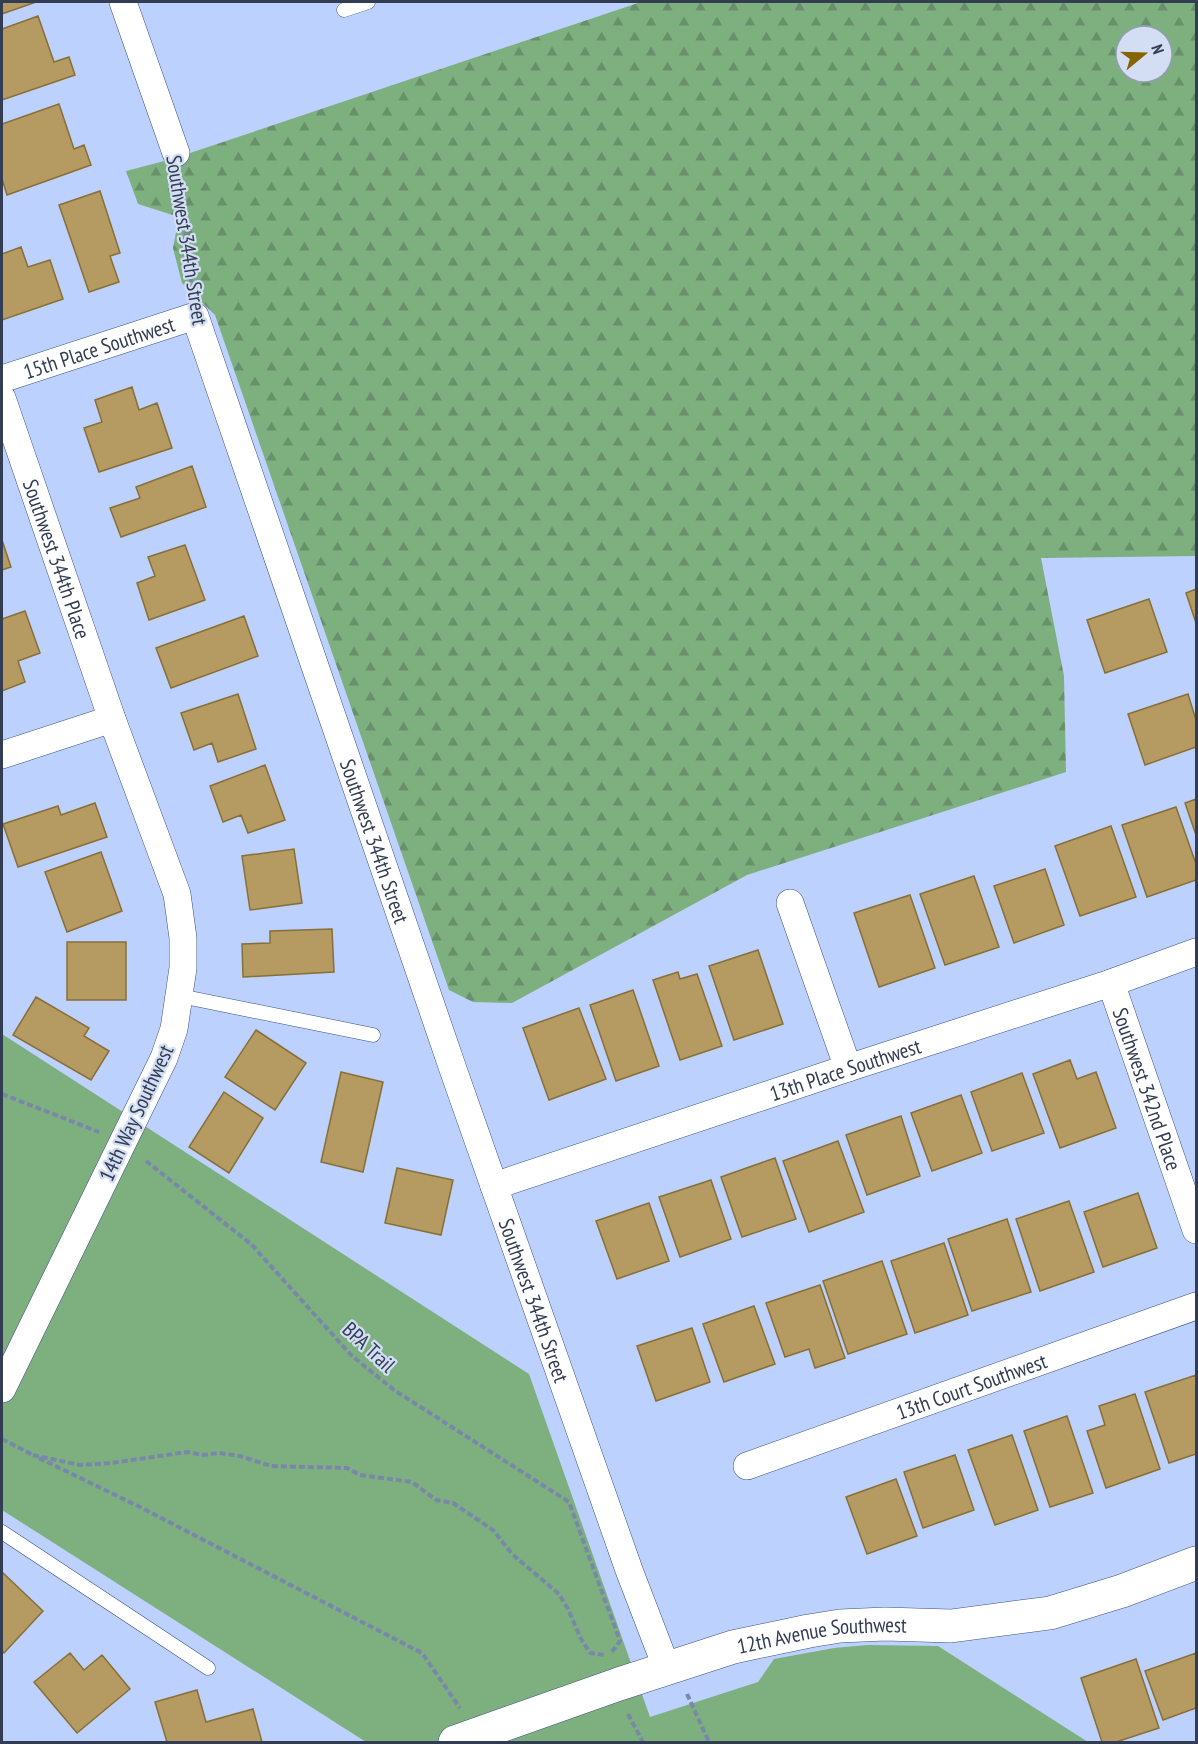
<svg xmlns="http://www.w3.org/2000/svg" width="1198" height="1744" viewBox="0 0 1198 1744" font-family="'PT Sans Narrow',sans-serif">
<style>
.green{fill:#7eaf7f}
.forest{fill:url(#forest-firs);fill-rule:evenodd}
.building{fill:#b59a61;stroke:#886f36;stroke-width:1.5}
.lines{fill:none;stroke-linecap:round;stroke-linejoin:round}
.lane-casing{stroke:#3b507f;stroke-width:15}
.street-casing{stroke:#3b507f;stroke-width:28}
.secondary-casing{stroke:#3b507f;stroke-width:34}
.path{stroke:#7988aa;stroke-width:4;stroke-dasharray:6 3;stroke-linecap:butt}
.lane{stroke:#fff;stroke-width:14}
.street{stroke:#fff;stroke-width:27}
.secondary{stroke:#fff;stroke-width:33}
.labels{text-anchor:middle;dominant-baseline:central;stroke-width:4.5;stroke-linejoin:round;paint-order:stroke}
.street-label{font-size:21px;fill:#323c52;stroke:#d3def4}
</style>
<defs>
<pattern id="forest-firs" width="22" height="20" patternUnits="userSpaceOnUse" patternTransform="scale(1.5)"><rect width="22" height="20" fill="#7eaf7f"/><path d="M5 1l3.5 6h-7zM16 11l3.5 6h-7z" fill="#68906b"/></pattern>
</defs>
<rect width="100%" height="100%" fill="#bcd1fd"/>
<path class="green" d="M2 1034 529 1374 650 1717 758 1682 774 1659 834 1648 868 1645 938 1646 1088 1742H366L2 1510Z"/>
<path class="forest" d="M641 2H1196V556L1041 558 1064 676 1066 772 747 875 512 1003 473 1002 449 990 215 315 182 283 173 248 179 217 138 204 126 171 172 159ZM1126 36H1162V72H1126Z"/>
<path class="building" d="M2 2H36L2 14Z
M38 16 54 62 69 57 75 75 2 100V29Z
M59 104 74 149 84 145 91 165 7 195 2 179V124Z
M100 191 120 253 110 256 119 282 89 292 59 205Z
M21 247 28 267 50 260 63 299 2 320V254Z
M132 387 139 410 157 403 172 448 99 472 84 428 102 422 95 400Z
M192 466 206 507 121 537 110 508 140 498 136 487Z
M2 540 11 567 2 570Z
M185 545 205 600 149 620 137 583 155 576 148 557Z
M1196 589V623L1186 593Z
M1149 599 1167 652 1105 673 1087 620Z
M25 611 40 653 18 661 25 682 2 691V619Z
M244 616 258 656 171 688 156 648Z
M238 694 256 749 218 762 212 743 194 750 181 713Z
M1188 694 1196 720V747L1145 765 1128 714Z
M265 765 285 820 248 833 241 815 223 822 210 786Z
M1196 799V835L1185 803Z
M95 803 107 837 18 867 3 824 58 806 61 815Z
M1176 807 1196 864V880L1147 897 1122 825Z
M1111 826 1136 897 1080 916 1055 846Z
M294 849 302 903 250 910 242 856Z
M101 852 122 911 67 932 45 872Z
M1045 869 1064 925 1014 943 994 886Z
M974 876 999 947 945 965 920 894Z
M910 895 935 968 879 987 854 913Z
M332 929 334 972 243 977 242 944 270 943V931Z
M67 942H126V1000H67Z
M758 950 783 1024 734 1040 709 966Z
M678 972 680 979 697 974 722 1046 680 1060 653 980Z
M633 990 659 1066 616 1081 590 1005Z
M36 997 89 1028 84 1036 109 1051 91 1080 13 1035Z
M579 1008 606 1079 549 1100 523 1028Z
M256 1030 306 1063 275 1110 225 1077Z
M1070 1060 1077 1079 1096 1072 1116 1128 1060 1148 1033 1074Z
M341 1072 383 1082 363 1172 321 1162Z
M1022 1073 1044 1133 992 1151 971 1092Z
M224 1092 263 1118 229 1173 189 1147Z
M961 1095 982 1153 932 1171 911 1113Z
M901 1116 920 1176 867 1195 846 1135Z
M838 1141 864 1212 809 1232 783 1161Z
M775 1158 796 1219 742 1237 721 1177Z
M397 1168 453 1180 441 1235 385 1223Z
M711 1180 731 1239 680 1257 659 1197Z
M1138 1193 1157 1248 1103 1267 1084 1212Z
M1069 1201 1094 1272 1040 1291 1016 1219Z
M649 1203 669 1261 617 1279 596 1221Z
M1007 1219 1031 1292 972 1311 948 1239Z
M944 1243 968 1315 915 1333 891 1261Z
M882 1261 907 1334 848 1354 823 1281Z
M820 1285 845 1358 815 1368 809 1349 785 1357 766 1303Z
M754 1306 775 1364 724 1382 703 1324Z
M692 1328 710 1382 656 1401 637 1346Z
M1196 1375V1454L1169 1463 1145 1392Z
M1135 1394 1160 1469 1106 1488 1087 1431 1105 1425 1099 1406Z
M1067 1416 1093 1493 1050 1507 1024 1431Z
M1012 1435 1038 1510 995 1525 968 1450Z
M955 1455 974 1510 923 1528 904 1472Z
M896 1479 917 1536 867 1554 846 1497Z
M2 1572 43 1611 4 1653 2 1651Z
M70 1653 84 1670 102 1655 130 1689 77 1733 34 1682Z
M1196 1653V1708L1163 1720 1145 1671Z
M1136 1659 1159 1728 1116 1742H1102L1081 1678Z
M197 1690 206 1722 253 1709 262 1742H167L155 1702Z"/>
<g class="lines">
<g class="lane-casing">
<path id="lane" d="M344 10 368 2
M180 996 373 1035
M2 1532 208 1668"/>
</g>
<g class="street-casing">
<g id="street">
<path d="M123 2 176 153"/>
<path id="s1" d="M2 379 195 316 454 1072 629 1570 667 1669"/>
<path id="s2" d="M2 398 112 719 177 894 183 938V968L174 1029 164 1058 2 1389"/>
<path d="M2 755 112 719"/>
<path d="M790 903 848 1068"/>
<path id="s3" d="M1111 983 1196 1230"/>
<path id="s4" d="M494 1186 848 1068 1111 983 1196 952"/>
<path id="s5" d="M747 1466 1196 1306"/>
</g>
</g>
<g class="secondary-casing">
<g id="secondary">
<path id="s6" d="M455 1742 619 1684 733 1647 809 1631 840 1626 885 1624 951 1626 1050 1613 1122 1591 1196 1563"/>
</g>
</g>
<path class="path" d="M179 178 192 290
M2 1094 99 1132
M146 1161 251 1244 351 1355 394 1390 569 1502 620 1641 611 1653
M2 1439 33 1455
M33 1455 80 1465 111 1463 187 1452 203 1455 219 1453 240 1456 271 1466 347 1468 360 1475 412 1482 436 1500 453 1503 493 1530 512 1554 559 1594 568 1609 580 1637 590 1653 606 1655
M39 1458 140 1507 422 1653 460 1708
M687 1694 709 1742
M628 1714 643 1742"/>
<use href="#lane" class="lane"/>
<use href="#street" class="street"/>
<use href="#secondary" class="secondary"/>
</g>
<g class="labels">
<g class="street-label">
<text transform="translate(187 240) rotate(81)">Southwest 344th Street</text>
<text stroke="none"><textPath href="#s1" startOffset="102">15th Place Southwest</textPath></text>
<text stroke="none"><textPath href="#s2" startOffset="170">Southwest 344th Place</textPath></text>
<text stroke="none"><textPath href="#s1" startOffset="758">Southwest 344th Street</textPath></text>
<text stroke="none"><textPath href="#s4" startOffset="370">13th Place Southwest</textPath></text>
<text stroke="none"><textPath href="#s3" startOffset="112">Southwest 342nd Place</textPath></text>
<text transform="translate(136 1113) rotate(-65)">14th Way Southwest</text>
<text stroke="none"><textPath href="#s1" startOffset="1244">Southwest 344th Street</textPath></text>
<text transform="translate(369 1347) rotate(43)">BPA Trail</text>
<text stroke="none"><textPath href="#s5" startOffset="238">13th Court Southwest</textPath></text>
<text stroke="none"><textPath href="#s6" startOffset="384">12th Avenue Southwest</textPath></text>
</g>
</g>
<rect width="1198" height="1744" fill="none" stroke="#323c52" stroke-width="6"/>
<g transform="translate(1144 54) rotate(71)"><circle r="28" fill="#d3def4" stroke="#939db3" stroke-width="1.5"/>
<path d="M0-4.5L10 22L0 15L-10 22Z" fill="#866400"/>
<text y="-9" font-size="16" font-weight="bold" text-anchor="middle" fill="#323c52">N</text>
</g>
</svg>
